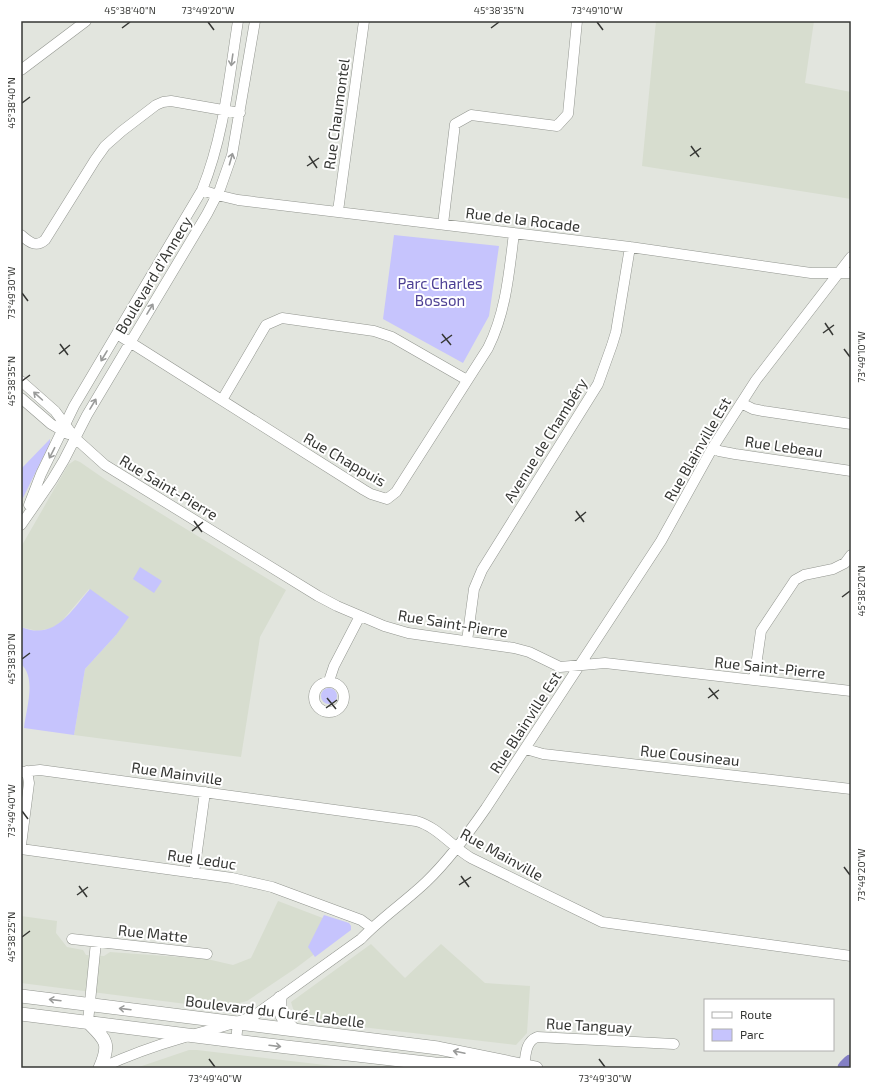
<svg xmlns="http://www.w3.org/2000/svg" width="872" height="1089" viewBox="0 0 872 1089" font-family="'Exo 2',sans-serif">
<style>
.built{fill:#d7ddcf}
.green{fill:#c6c4fd}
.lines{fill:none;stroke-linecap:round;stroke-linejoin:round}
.river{stroke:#837fc4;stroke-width:17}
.minor-casing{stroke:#92958f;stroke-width:11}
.major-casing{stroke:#92958f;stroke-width:14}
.minor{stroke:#fff;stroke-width:10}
.major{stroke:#fff;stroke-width:13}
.oneway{stroke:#9a9b9a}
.ticks{fill:none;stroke:#363734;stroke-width:1.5}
.labels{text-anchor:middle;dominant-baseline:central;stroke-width:4;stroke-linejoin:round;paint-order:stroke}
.street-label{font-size:15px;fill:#363734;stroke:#fff}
.park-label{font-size:15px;fill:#4d4094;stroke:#fff}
.neatline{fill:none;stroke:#363734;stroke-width:1.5}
.ticks-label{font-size:10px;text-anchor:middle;fill:#363734}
</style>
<rect width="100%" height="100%" fill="#e2e5de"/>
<path class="built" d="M656 21H814L805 83 851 92V199L642 166Z
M75 460 80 462 106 480 286 590 260 637 241 757 74 735 85 669 116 635 89 589 61 622 52 628 37 631 21 627V547L68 465Z
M278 901 349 928 296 968 247 1001 228 1006 210 1007 21 983V916L57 921 56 933 67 947 83 950 86 955 104 956 110 952 207 959 233 965 251 958Z
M371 944 405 978 441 944 485 983 530 986 527 1033 516 1045 301 1020 295 1015 291 1002Z
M189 1050H197L351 1068H136Z"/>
<path class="green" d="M394 235 499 246 489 316 463 363 383 319Z
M50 439V443L21 502V469Z
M140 567 162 581 154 593 133 579Z
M90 589 129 617 116 635 85 669 74 735 24 728C26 709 37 678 21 664V627C55 641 71 611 90 589Z
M321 696a8 8 0 1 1 16 0a8 8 0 1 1-16 0Z
M324 915 349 923 351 926V930L315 957 308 947Z"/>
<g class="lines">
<path class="river" d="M846 1068 851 1063"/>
<g class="minor-casing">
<path id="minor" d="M21 70 86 21
M202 190 217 195 238 200 630 247 811 273H851
M338 211 364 21
M443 224 455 124 471 115 557 126 568 114 577 21
M21 235C29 242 36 248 45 240L95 160 105 146 122 131 156 105 163 102 171 101 240 113
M117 334 364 490 371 494 387 499 396 492 488 348C506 312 509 273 514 233
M21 381 55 411 75 438 105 465 318 596 337 606 384 626 408 633 514 648 529 652 560 667 605 663 851 691
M21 398 51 424 68 434
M222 400 266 325 282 318 374 331 392 337 467 380
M741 403 753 409 763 411 851 424
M713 447 719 451 735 454 851 471
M29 505 41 474 74 406 202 190C224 136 229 78 238 21
M21 525 52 480 64 460 87 415 207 214 220 189 232 155 255 21
M467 641 474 589 482 570 598 384 612 345 616 332 630 247
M754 680 761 631 795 580 804 575 833 569 845 563 851 555
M329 681 334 666 360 616
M314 697a15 15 0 1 1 30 0a15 15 0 1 1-30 0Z
M526 749 543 754 851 789
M21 772 40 770 416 821C438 827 452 847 471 858L602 922 851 956
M21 845 29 783 27 771
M21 849 232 878 272 887 361 920 372 928
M194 873 205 792
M72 939 207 954
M88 1022 96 942
M236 1041 238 1022
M524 1066C526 1055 525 1042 537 1037L674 1044
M101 1068C127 1056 154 1046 182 1038 207 1030 231 1026 255 1015L361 939C381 918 405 902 426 882 449 860 468 834 486 808L661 541 713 447 756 380 851 257"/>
</g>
<g class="major-casing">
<path id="major" d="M21 996 438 1048 536 1068
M280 998C279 1015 282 1018 294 1030
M21 1014 243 1042 435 1064 496 1066
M88 1022C106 1040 111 1043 100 1068"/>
</g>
<use href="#minor" class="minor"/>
<use href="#major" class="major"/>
</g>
<defs><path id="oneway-shaft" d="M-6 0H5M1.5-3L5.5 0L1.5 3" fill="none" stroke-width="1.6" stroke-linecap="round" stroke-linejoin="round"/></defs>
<g class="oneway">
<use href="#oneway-shaft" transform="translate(232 60) rotate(98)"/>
<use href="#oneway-shaft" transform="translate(231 159) rotate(-74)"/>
<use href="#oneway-shaft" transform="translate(150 309) rotate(-59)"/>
<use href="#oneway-shaft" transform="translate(104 356) rotate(121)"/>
<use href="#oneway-shaft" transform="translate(38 396) rotate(-138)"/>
<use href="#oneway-shaft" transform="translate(93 404) rotate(-59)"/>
<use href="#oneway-shaft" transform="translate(52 453) rotate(117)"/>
<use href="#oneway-shaft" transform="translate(55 1000) rotate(-173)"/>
<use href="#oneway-shaft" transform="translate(125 1009) rotate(-173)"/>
<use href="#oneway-shaft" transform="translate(275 1046) rotate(7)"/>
<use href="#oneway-shaft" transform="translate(459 1052) rotate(-168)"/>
</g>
<path class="ticks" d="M208 22 214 30M597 22 603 30M122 28 130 22M491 28 499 22M22 103 30 97M691 146 699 157M309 156 317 168M690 156 701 148M307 166 319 158M22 293 28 301M825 323 833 335M823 333 834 325M442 334 451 345M441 343 452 335M60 344 68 355M844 349 850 357M59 354 70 345M22 381 30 375M576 511 584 522M194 521 202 532M575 521 586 512M192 531 203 522M842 597 850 591M22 659 30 653M709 688 718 699M327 698 336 709M708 698 719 690M326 708 337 700M22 811 28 819M844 867 850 875M461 876 469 887M459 885 471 877M79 886 87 897M77 895 88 887M22 937 30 931M209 1059 215 1067M599 1059 605 1067"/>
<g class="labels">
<g class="street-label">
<text transform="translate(336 114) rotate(-82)">Rue Chaumontel</text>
<text transform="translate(523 219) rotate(7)">Rue de la Rocade</text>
<text transform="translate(153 275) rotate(-59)">Boulevard d'Annecy</text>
<text transform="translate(545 440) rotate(-58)">Avenue de Chambéry</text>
<text transform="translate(784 446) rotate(8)">Rue Lebeau</text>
<text transform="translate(697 449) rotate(-60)">Rue Blainville Est</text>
<text transform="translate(345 459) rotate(30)">Rue Chappuis</text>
<text transform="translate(169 487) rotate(31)">Rue Saint-Pierre</text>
<text transform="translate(453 623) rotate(9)">Rue Saint-Pierre</text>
<text transform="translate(770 667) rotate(6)">Rue Saint-Pierre</text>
<text transform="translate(525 722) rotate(-57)">Rue Blainville Est</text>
<text transform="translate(690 755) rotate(6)">Rue Cousineau</text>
<text transform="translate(177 773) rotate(8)">Rue Mainville</text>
<text transform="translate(502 854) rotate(29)">Rue Mainville</text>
<text transform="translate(202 859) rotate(8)">Rue Leduc</text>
<text transform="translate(153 933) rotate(6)">Rue Matte</text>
<text transform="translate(275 1011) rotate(7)">Boulevard du Curé-Labelle</text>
<text transform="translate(589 1025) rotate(3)">Rue Tanguay</text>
</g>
<g class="park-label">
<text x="440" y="283">Parc Charles<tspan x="440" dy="17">Bosson</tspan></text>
</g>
</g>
<rect width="872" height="1089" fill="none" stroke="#ffffff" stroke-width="44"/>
<rect x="704" y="999" width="130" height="52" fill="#ffffff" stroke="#afafae"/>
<rect x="712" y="1012" width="20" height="6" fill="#ffffff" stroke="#afafae"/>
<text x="740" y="1019" font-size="12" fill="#363734">Route</text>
<rect x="712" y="1029" width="20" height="12" fill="#c6c4fd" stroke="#afafae"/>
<text x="740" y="1039" font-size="12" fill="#363734">Parc</text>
<rect x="22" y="22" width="828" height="1045" class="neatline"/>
<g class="ticks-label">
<text x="130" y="14">45°38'40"N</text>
<text x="208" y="14">73°49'20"W</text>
<text x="499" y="14">45°38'35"N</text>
<text x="597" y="14">73°49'10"W</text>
<text transform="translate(11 103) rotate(-90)" y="4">45°38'40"N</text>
<text transform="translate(11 293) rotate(-90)" y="4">73°49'30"W</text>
<text transform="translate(861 357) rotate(-90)" y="4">73°49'10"W</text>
<text transform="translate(11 381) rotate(-90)" y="4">45°38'35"N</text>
<text transform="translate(861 591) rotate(-90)" y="4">45°38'20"N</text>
<text transform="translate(11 659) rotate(-90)" y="4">45°38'30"N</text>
<text transform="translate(11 811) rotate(-90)" y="4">73°49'40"W</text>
<text transform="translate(861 875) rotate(-90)" y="4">73°49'20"W</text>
<text transform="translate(11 937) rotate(-90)" y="4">45°38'25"N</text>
<text x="215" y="1082">73°49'40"W</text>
<text x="605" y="1082">73°49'30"W</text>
</g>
</svg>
